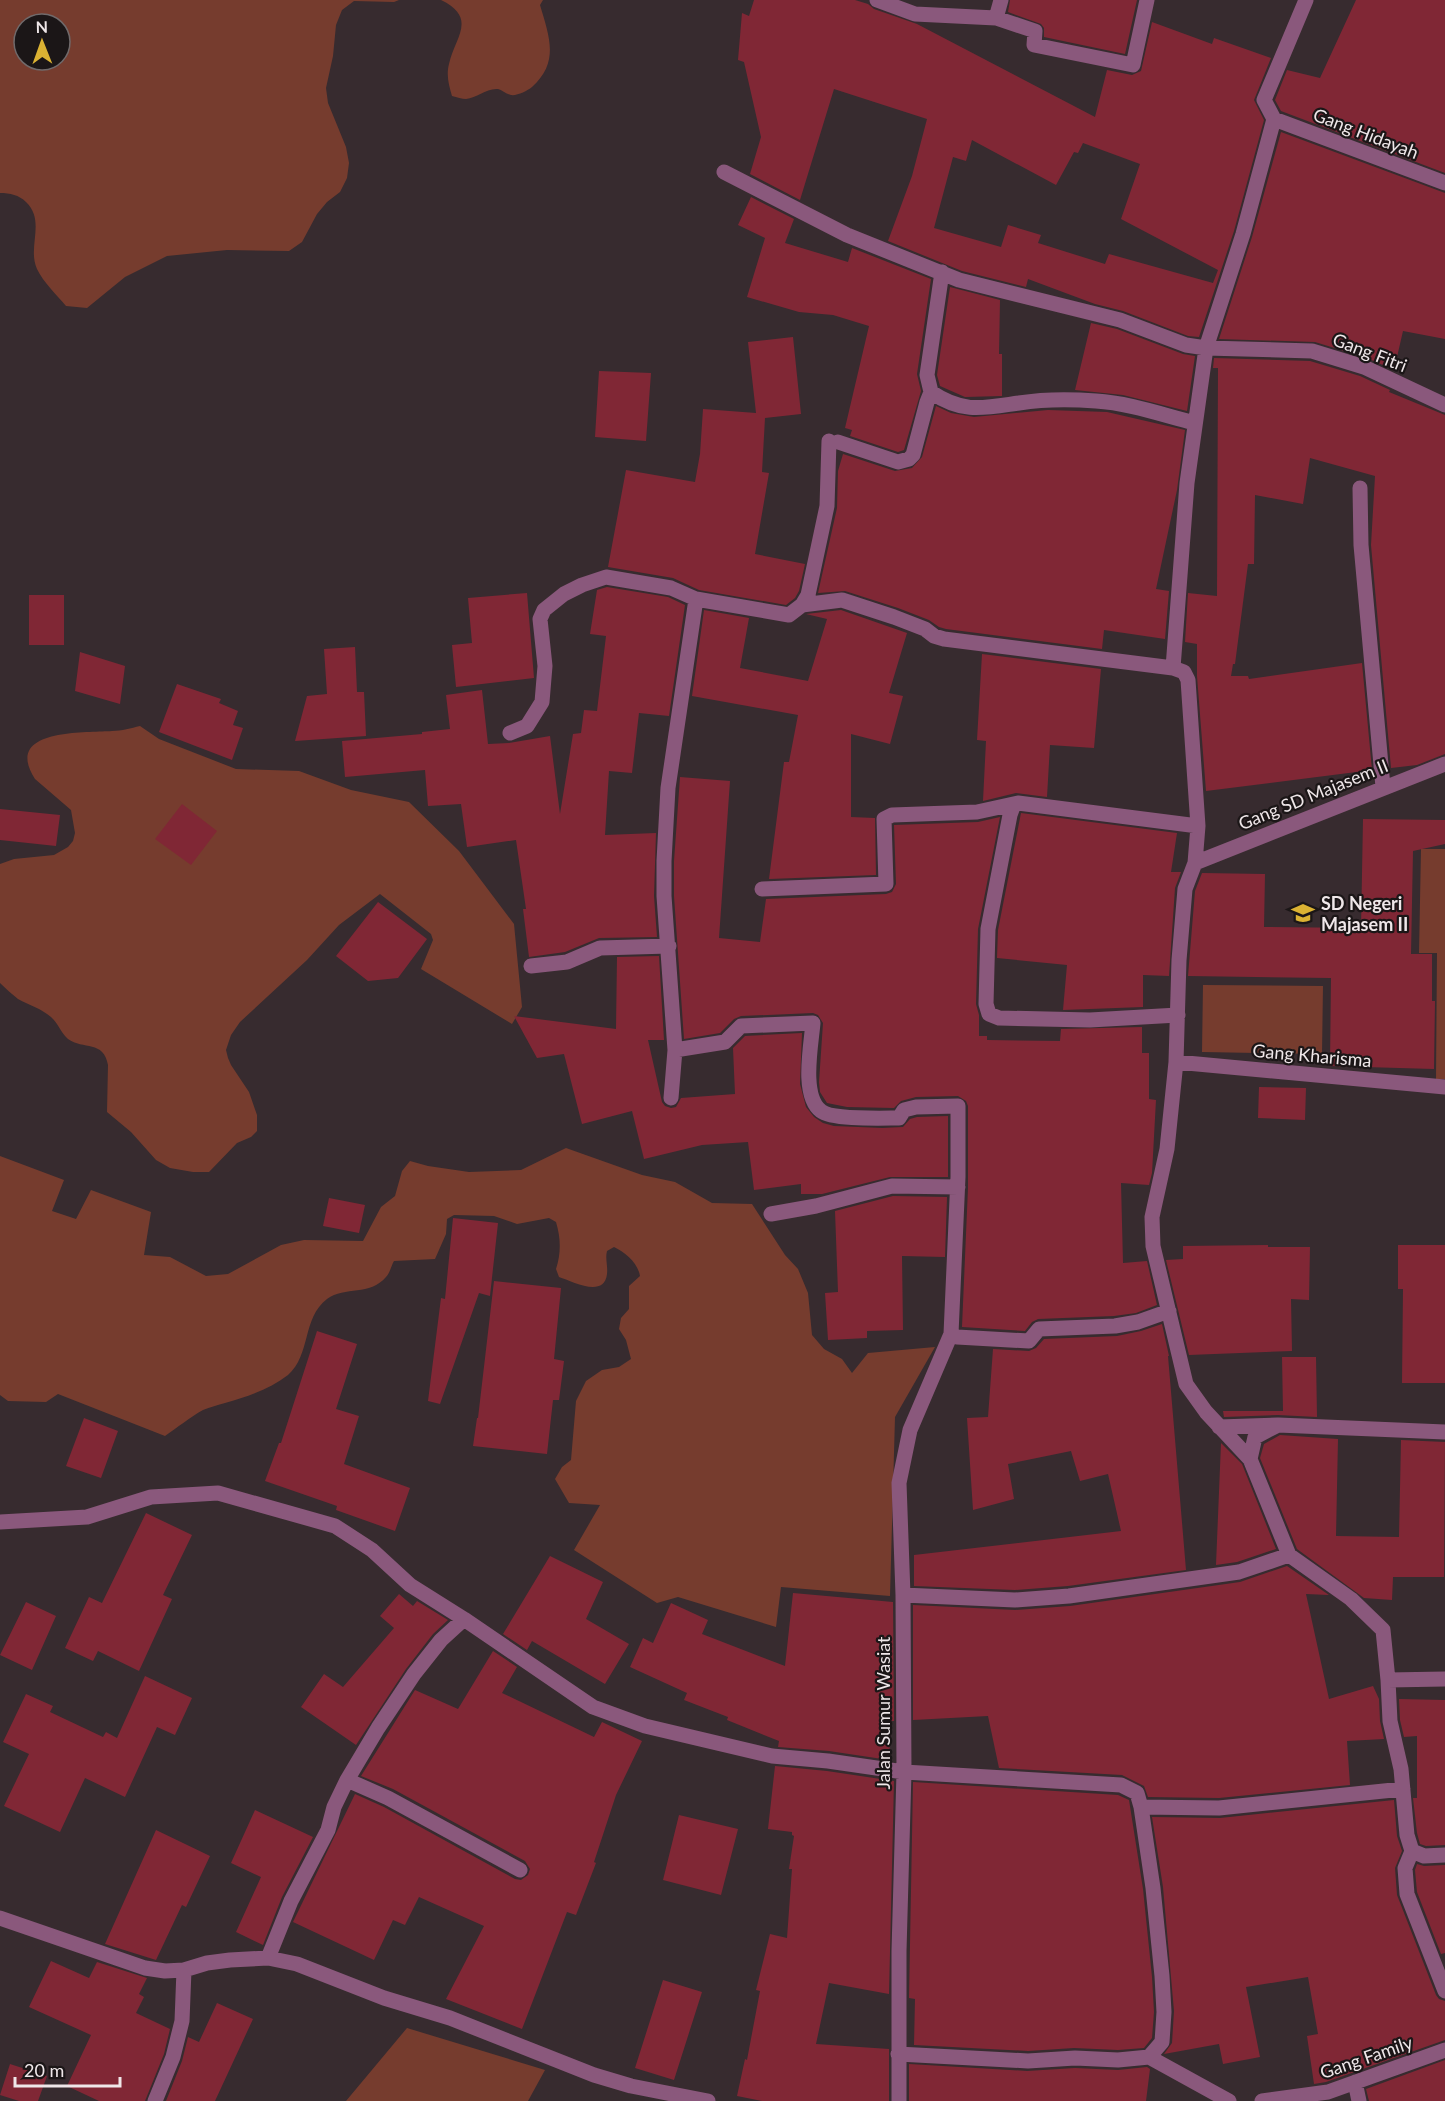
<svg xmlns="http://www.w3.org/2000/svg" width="1445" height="2101" viewBox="0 0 1445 2101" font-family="Lato,sans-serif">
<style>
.green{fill:#763c2e;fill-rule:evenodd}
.building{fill:#802735;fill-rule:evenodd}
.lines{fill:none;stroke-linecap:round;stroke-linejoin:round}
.minor{stroke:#8a587c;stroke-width:15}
.labels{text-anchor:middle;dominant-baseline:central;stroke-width:4.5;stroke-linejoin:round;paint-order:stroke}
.street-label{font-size:18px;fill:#efe7e9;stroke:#1b1617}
.poi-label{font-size:18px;font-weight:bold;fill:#efe7e9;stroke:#1b1617;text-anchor:start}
</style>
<rect width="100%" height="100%" fill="#372b2f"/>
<path class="green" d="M0 0H399L394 2 354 1 342 10 336 25 333 56 326 88 328 103 346 147 349 163 347 178 340 192 327 202 317 214 302 242 289 251 227 250 167 256 125 277 87 308 66 306C57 295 43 282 37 269 27 247 46 221 26 202 19 195 10 193 0 193ZM24 24H60V60H24Z
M441 0H543L540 5C549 36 560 62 532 87 527 91 517 96 511 95 506 94 502 90 498 89 486 88 477 98 466 99 462 99 457 97 452 96 449 85 446 76 449 64 455 37 478 18 441 0Z
M140 726 159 739 236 769 299 771 351 790 409 802 459 851 514 924 522 1007 512 1024 421 969 433 940 431 934 380 894 339 925 307 960 240 1022 231 1035 226 1050 228 1058 231 1065 249 1092 257 1115V1131L251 1137 237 1143 209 1172H193L170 1168 156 1160 131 1132 107 1112 108 1065C104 1040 83 1050 68 1039 60 1032 59 1024 51 1017 42 1009 29 1005 18 999 12 994 6 989 0 983V864L14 859 54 855 68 847 73 841 75 833 71 810 35 779C2 728 86 733 112 731 122 731 131 728 140 726Z
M1421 849H1445V1079H1436L1437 953H1419Z
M1203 985 1323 986 1322 1054 1202 1052Z
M566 1148 642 1175 675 1182 712 1203 752 1204 785 1255 798 1269 808 1293 812 1335 824 1349 842 1359 852 1373 868 1353 935 1347 895 1417 890 1596 781 1587 776 1627 678 1597 657 1603 574 1550 600 1505 569 1503 555 1479 562 1467 571 1460 576 1401 586 1381 602 1370 619 1367 631 1359 626 1340 619 1329 621 1318 629 1309V1286L640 1276C638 1263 625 1252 614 1247L607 1251C605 1259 608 1266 607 1274 604 1299 572 1281 559 1277L556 1269C561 1253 561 1239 556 1222L549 1218 517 1224 494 1216 454 1215 447 1219 446 1234 435 1259 394 1261C391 1266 390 1273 386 1277 370 1296 345 1286 327 1299 302 1318 311 1355 288 1375 270 1389 247 1397 225 1403 218 1405 210 1407 203 1410 190 1417 177 1428 165 1436L58 1394 46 1402 8 1401 0 1395V1156L64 1180 52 1211 76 1219 91 1190 151 1212 144 1255 170 1257 206 1276 228 1274 281 1245 304 1240 363 1241 381 1207 395 1196 402 1171 410 1161 428 1166 469 1172 521 1170Z
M407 2028 545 2070 528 2101H346Z"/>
<path class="building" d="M754 0H855L868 4 874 9 917 24 1095 117 1107 70 1132 75 1141 71 1152 22 1212 44 1214 38 1271 58 1254 100 1264 120 1234 231 1199 337 1188 336 1123 311 1095 304 1028 279 1026 287 962 271 888 241 912 176 927 119 834 89 800 200 750 174 761 137 744 62 738 60 742 13 749 16ZM972 140 1056 185 1074 152 1078 153 1083 143 1140 164 1121 219 1218 270 1213 283 1109 254 1105 264 1038 243 1041 235 1008 225 1001 247 934 228 953 157 966 161Z
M1010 0H1137L1125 54 1044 37V28L1041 24 1008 12Z
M1356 0H1445V173L1281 111 1275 100 1287 70 1320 78Z
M1281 132 1445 193V339L1403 331 1394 370 1367 358 1315 342 1219 339 1252 237Z
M751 197 794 219 785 243 848 262 852 248 931 279 917 374 921 391 904 450 898 452 850 436 852 430 845 428 869 326 833 315 799 312 747 297 765 238 738 225Z
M950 287 1000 300 999 354H1002V396L965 397 940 386 937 375Z
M1091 323 1117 329 1183 354 1195 356 1187 411 1123 395 1075 390Z
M793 337 801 414 765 418 762 472 769 473 755 554 805 564 799 591 795 598 786 605 699 590 673 578 608 567 626 470 695 482 700 454 703 409 756 413 748 342Z
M1214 358 1310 361 1360 376 1390 390 1389 392 1445 415V754L1417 765 1391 768 1371 545 1375 476 1310 458 1303 504 1255 495 1254 564H1248L1235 664H1233L1231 676H1248L1249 679 1362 663 1372 770 1206 791 1197 676V644L1185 642 1188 593 1217 596 1218 368H1213Z
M599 371 651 373 646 441 595 437Z
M936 406 951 413 974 417 1048 410 1107 412 1185 430 1177 490 1156 589 1169 591 1165 639 1104 630 1102 649 946 629 939 627 929 620 898 608 845 591 818 593 837 508 838 471 843 454 895 471 912 468 922 457Z
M607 587 668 597 685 605 669 716 639 713 632 773 609 771 605 835 656 833 654 896 657 937 599 938 565 952 529 957 523 909H526L516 840 467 847 461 804 428 806 425 770 345 777 342 741 422 734V732L450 729 446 695 482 690 488 744 509 743 550 736 560 814 573 734 581 733 584 710 597 711 606 636 590 634 597 590Z
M527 593 534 678 456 687 452 645 472 643 468 598Z
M29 595H64V645H29Z
M704 610 749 618 740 668 808 681 827 619 806 614 841 610 907 633 889 693 903 696 890 744 851 734V817L875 818 876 875 769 879 784 762H789L798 715 692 696Z
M355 647 357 692H364L366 736 295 741 307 696 327 694 324 649Z
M80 652 125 666 120 704 75 691Z
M982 654 1101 669 1094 748 1050 745 1047 797 1016 793 983 801 986 741 977 740Z
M177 684 221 699 219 703 238 711 233 725 243 728 232 760 159 732Z
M680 777 730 781 719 938 760 942 766 899 886 894 892 892 896 884 894 825 978 822 1000 817 978 929 976 1004 979 1015V1036H987V1040L1060 1041 1061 1029 1142 1027V1053H1149V1099L1156 1100 1152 1173 1149 1185 1121 1183 1123 1263 1147 1261 1157 1305 1136 1313 1114 1316 1038 1319 1032 1322 1025 1331 962 1327 968 1188V1106L966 1101 958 1096 916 1097 901 1101 894 1108 847 1107 827 1103 820 1092 819 1082 823 1023 818 1015 813 1013 741 1016 734 1019 720 1033 684 1039 674 896V861Z
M182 804 217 831 191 865 155 839Z
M0 809 60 815 56 846 0 840Z
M1021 813 1177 833 1171 872H1181L1175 888 1169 976 1143 975V1007L1063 1010 1067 965 997 958 998 930Z
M1363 819 1445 820V844L1413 851 1411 954H1432V1001H1435L1434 1069 1330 1066 1331 978 1188 976 1195 891 1202 873 1265 874 1264 927 1361 928Z
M378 902 427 939 398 978 368 981 336 956Z
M659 956 664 1040H648L662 1102 665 1106 671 1108 676 1107 681 1098 735 1094 733 1048 745 1036 802 1033 800 1084 806 1107 814 1117 823 1123 834 1126 882 1128 903 1127 910 1119 917 1117 948 1116V1177H890L822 1194H801V1184L754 1190 748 1142 702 1145 644 1159 632 1111 582 1124 564 1054 537 1058 514 1016 616 1029 617 957Z
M1259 1087 1306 1088 1305 1120 1258 1118Z
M893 1196 947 1197 945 1257 902 1256 903 1330 867 1331V1338L828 1340 825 1293 838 1292 835 1211Z
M329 1198 365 1205 359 1233 323 1226Z
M453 1218 498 1223 490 1296 479 1293 440 1404 428 1401 441 1298 445 1299Z
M1268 1245V1247H1310L1309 1300 1291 1299 1292 1351 1189 1355 1166 1260 1183 1259V1246Z
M1398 1245H1445V1383H1402L1403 1289H1398Z
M494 1281 561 1288 554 1359 564 1361 559 1400H553L547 1454 473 1446 477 1418H478Z
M1162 1324 1169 1356H1168L1186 1570 1068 1586 1015 1590 914 1586V1555L1121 1531 1108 1474 1080 1481 1071 1451 1008 1464 1014 1499 973 1510 967 1418 988 1417 993 1349 1029 1351 1036 1348 1044 1339 1117 1336 1141 1331Z
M317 1331 357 1344 336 1409 359 1416 344 1464 410 1488 395 1531 336 1510 337 1506 265 1481 279 1443H281Z
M1282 1357H1316L1317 1417 1278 1415 1224 1417 1223 1411H1283Z
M84 1418 118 1431 101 1478 66 1466Z
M1280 1435 1338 1439 1336 1536 1399 1537 1401 1440 1445 1442 1444 1577H1393L1392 1600 1364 1598 1297 1549 1260 1458 1264 1444Z
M1221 1443 1242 1464 1276 1549 1237 1562 1216 1565Z
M146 1513 192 1535 163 1595 172 1599 139 1671 98 1651 93 1661 65 1648 89 1597 102 1603Z
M550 1556 603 1582 586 1619 629 1644 605 1684 532 1641 527 1650 503 1634Z
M1287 1566 1329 1595 1306 1594 1329 1699 1373 1686 1379 1699 1380 1721 1384 1739 1347 1741 1350 1785 1219 1798 1148 1797 1144 1786 1122 1775 999 1768 988 1716 913 1720V1605L1015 1610 1070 1606 1240 1582Z
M793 1593 893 1602 894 1721H891L889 1760 829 1751 778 1747 779 1741 727 1720 728 1717 684 1700 687 1693 630 1667 643 1638 653 1643 671 1603 708 1620 702 1634 785 1666Z
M399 1594 413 1606 417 1601 448 1620 433 1634 406 1669 356 1745 301 1707 324 1674 343 1687 394 1628 380 1616Z
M26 1602 56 1616 32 1670 0 1655Z
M493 1651 517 1667 502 1693 594 1737 602 1722 642 1741 616 1795 594 1862 596 1863 576 1915 567 1912 522 2029 446 1999 484 1926 419 1897 405 1925 393 1920 374 1960 293 1922 355 1794 384 1807 515 1879 521 1880 528 1875 530 1869 525 1861 393 1789 361 1776 415 1690 458 1709Z
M145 1676 192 1698 175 1735 157 1727 125 1797 85 1778 60 1832 4 1806 29 1754 3 1742 26 1694 53 1706 50 1712 103 1737 106 1732 117 1738Z
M1399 1699 1445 1700V1845L1426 1846 1420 1844 1417 1833 1413 1798H1417V1736L1404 1737 1400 1720Z
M775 1766 827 1771 894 1781 889 1994 829 1983 816 2044 889 2049V2101H762L737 2096 745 2059 747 2060 760 1991 756 1990 770 1934 787 1938 792 1869H789L794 1836 792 1835V1832L768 1829Z
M913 1782 1118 1795 1129 1800 1143 1889 1152 1977 1154 2012 1152 2038 1144 2048 1118 2050 1074 2048 1028 2051 914 2045 915 1999 909 1998Z
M1394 1800 1397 1836 1402 1851 1395 1868 1397 1895 1436 1995 1439 1999 1445 2001V2040L1326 2082 1314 2084 1307 2036 1318 2034 1308 1977 1246 1987 1260 2057 1223 2064 1219 2044 1164 2054 1172 2043 1174 2011 1163 1887 1152 1817 1220 1818Z
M255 1810 313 1837 282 1897 263 1945 236 1932 261 1877 231 1863Z
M679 1815 738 1829 721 1895 663 1880Z
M156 1830 210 1856 186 1907 182 1905 156 1960 105 1944Z
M1417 1864 1424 1866 1445 1865V1953L1441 1954 1417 1892 1415 1870Z
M51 1961 89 1978 97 1962 147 1978 139 1994 144 1997 136 2013 170 2029 164 2054 145 2101H99L67 2086 91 2035 29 2007Z
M663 1980 702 1992 674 2080 635 2068Z
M217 2003 253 2019 215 2101H166L182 2061 188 2037 199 2042Z
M1445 2060V2101H1369L1366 2089Z
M10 2064 47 2076 38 2101H19L0 2095Z
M909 2064 1027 2071 1075 2068 1118 2070 1147 2067 1150 2069 1146 2101H909Z"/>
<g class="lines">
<path class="minor" d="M877 0 915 14 996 18
M1001 0 996 18 1035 31 1034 45 1133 65 1147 0
M1274 119 1445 183
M724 172 847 235 959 280 1120 320 1186 345 1206 348 1312 351 1364 367 1445 405
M942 272 927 375 931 392C963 414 984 408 1019 403 1044 399 1071 399 1096 401 1129 403 1163 415 1195 423
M838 442 898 462 909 459 913 455 927 402 931 392
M1360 488 1361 545 1383 787
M802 605 842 600 894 617 925 629 934 636 944 639 1173 668 1184 672 1188 680 1198 826 1195 863 1185 889 1179 960 1176 1062 1167 1149 1152 1217 1153 1246 1186 1384 1206 1412 1250 1459 1289 1555 1351 1599 1383 1630 1388 1680 1390 1721 1401 1769 1407 1835 1412 1851 1424 1856 1445 1855
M1173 668 1187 483 1206 348 1243 234 1274 119 1264 100 1306 0
M510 733 527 726 542 702 545 666 540 619 544 610 564 594 582 585 606 577 671 588 696 599 789 615 802 605 808 595 827 506 829 441
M1014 804 1010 815 988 929 986 1004 989 1014 999 1018 1090 1020 1178 1015
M1195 863 1445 764
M762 889 886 884 884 819 892 815 977 812 1018 803 1198 826
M531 966 567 962 600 948 669 946
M675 1050 725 1042 741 1026 813 1023C811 1046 801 1096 821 1111 832 1120 883 1118 899 1118L904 1110 916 1107 958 1106V1177L951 1334 957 1337 1029 1341 1039 1329 1115 1326 1138 1322 1169 1311
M1176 1062 1445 1087
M671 1098 675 1050 664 896V861L668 788 696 599
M771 1214 816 1206 892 1186 958 1187
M1219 1427 1278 1425 1445 1432
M1250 1459 1255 1437 1276 1426
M0 1522 87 1517 151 1497 218 1493 335 1526 372 1550 410 1585 464 1619 593 1707 645 1726 772 1756 828 1761 904 1772 1121 1785 1137 1793 1141 1807 1153 1888 1162 1976 1164 2012 1162 2042 1149 2057 1118 2060 1075 2058 1028 2061 898 2054
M903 1595 1015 1600 1069 1596 1239 1572 1289 1555
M1388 1680 1445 1679
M347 1780 388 1798 520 1870
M1141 1807 1219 1808 1403 1789
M1412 1851 1405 1868 1407 1894 1445 1991
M0 1918 145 1968 165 1971 184 1970 207 1963 230 1960 268 1958 297 1964 384 1998 450 2018 594 2075 631 2086 708 2101
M268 1958 291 1901 328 1830 334 1807 347 1780 378 1728 414 1674 441 1640 464 1619
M1149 2057 1229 2101
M1355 2082 1359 2101
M155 2101 173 2057 182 2021 184 1970
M899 2101V1951L904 1772 903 1595 899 1483 910 1430 951 1334
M1262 2101 1328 2092 1445 2050"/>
</g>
<defs>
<g id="school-bare" transform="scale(1.8)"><path d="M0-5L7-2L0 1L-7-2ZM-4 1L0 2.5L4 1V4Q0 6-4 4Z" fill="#dbb233" stroke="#1b1617" stroke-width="2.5" paint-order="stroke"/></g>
</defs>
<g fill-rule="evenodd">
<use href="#school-bare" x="1303" y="913"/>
</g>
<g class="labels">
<g class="street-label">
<text transform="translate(1366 133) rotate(21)">Gang Hidayah</text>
<text transform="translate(1370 352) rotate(21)">Gang Fitri</text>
<text transform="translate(1313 794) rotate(-22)">Gang SD Majasem II</text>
<text transform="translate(1312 1055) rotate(5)">Gang Kharisma</text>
<text transform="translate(883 1713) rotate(-90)">Jalan Sumur Wasiat</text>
<text transform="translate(1366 2057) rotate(-19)">Gang Family</text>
</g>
<g class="poi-label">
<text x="1321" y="903">SD Negeri<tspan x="1321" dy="21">Majasem II</tspan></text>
</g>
</g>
<g transform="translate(42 42) rotate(359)"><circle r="28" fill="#1b1617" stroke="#706a6b" stroke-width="1.5"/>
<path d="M0-4.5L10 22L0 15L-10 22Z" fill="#dbb233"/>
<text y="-9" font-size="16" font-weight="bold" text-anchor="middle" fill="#efe7e9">N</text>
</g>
<path d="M15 2077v9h105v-9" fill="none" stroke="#efe7e9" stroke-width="3"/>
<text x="24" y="2077" font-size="18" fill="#efe7e9" stroke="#1b1617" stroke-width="4.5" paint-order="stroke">20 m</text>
</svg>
